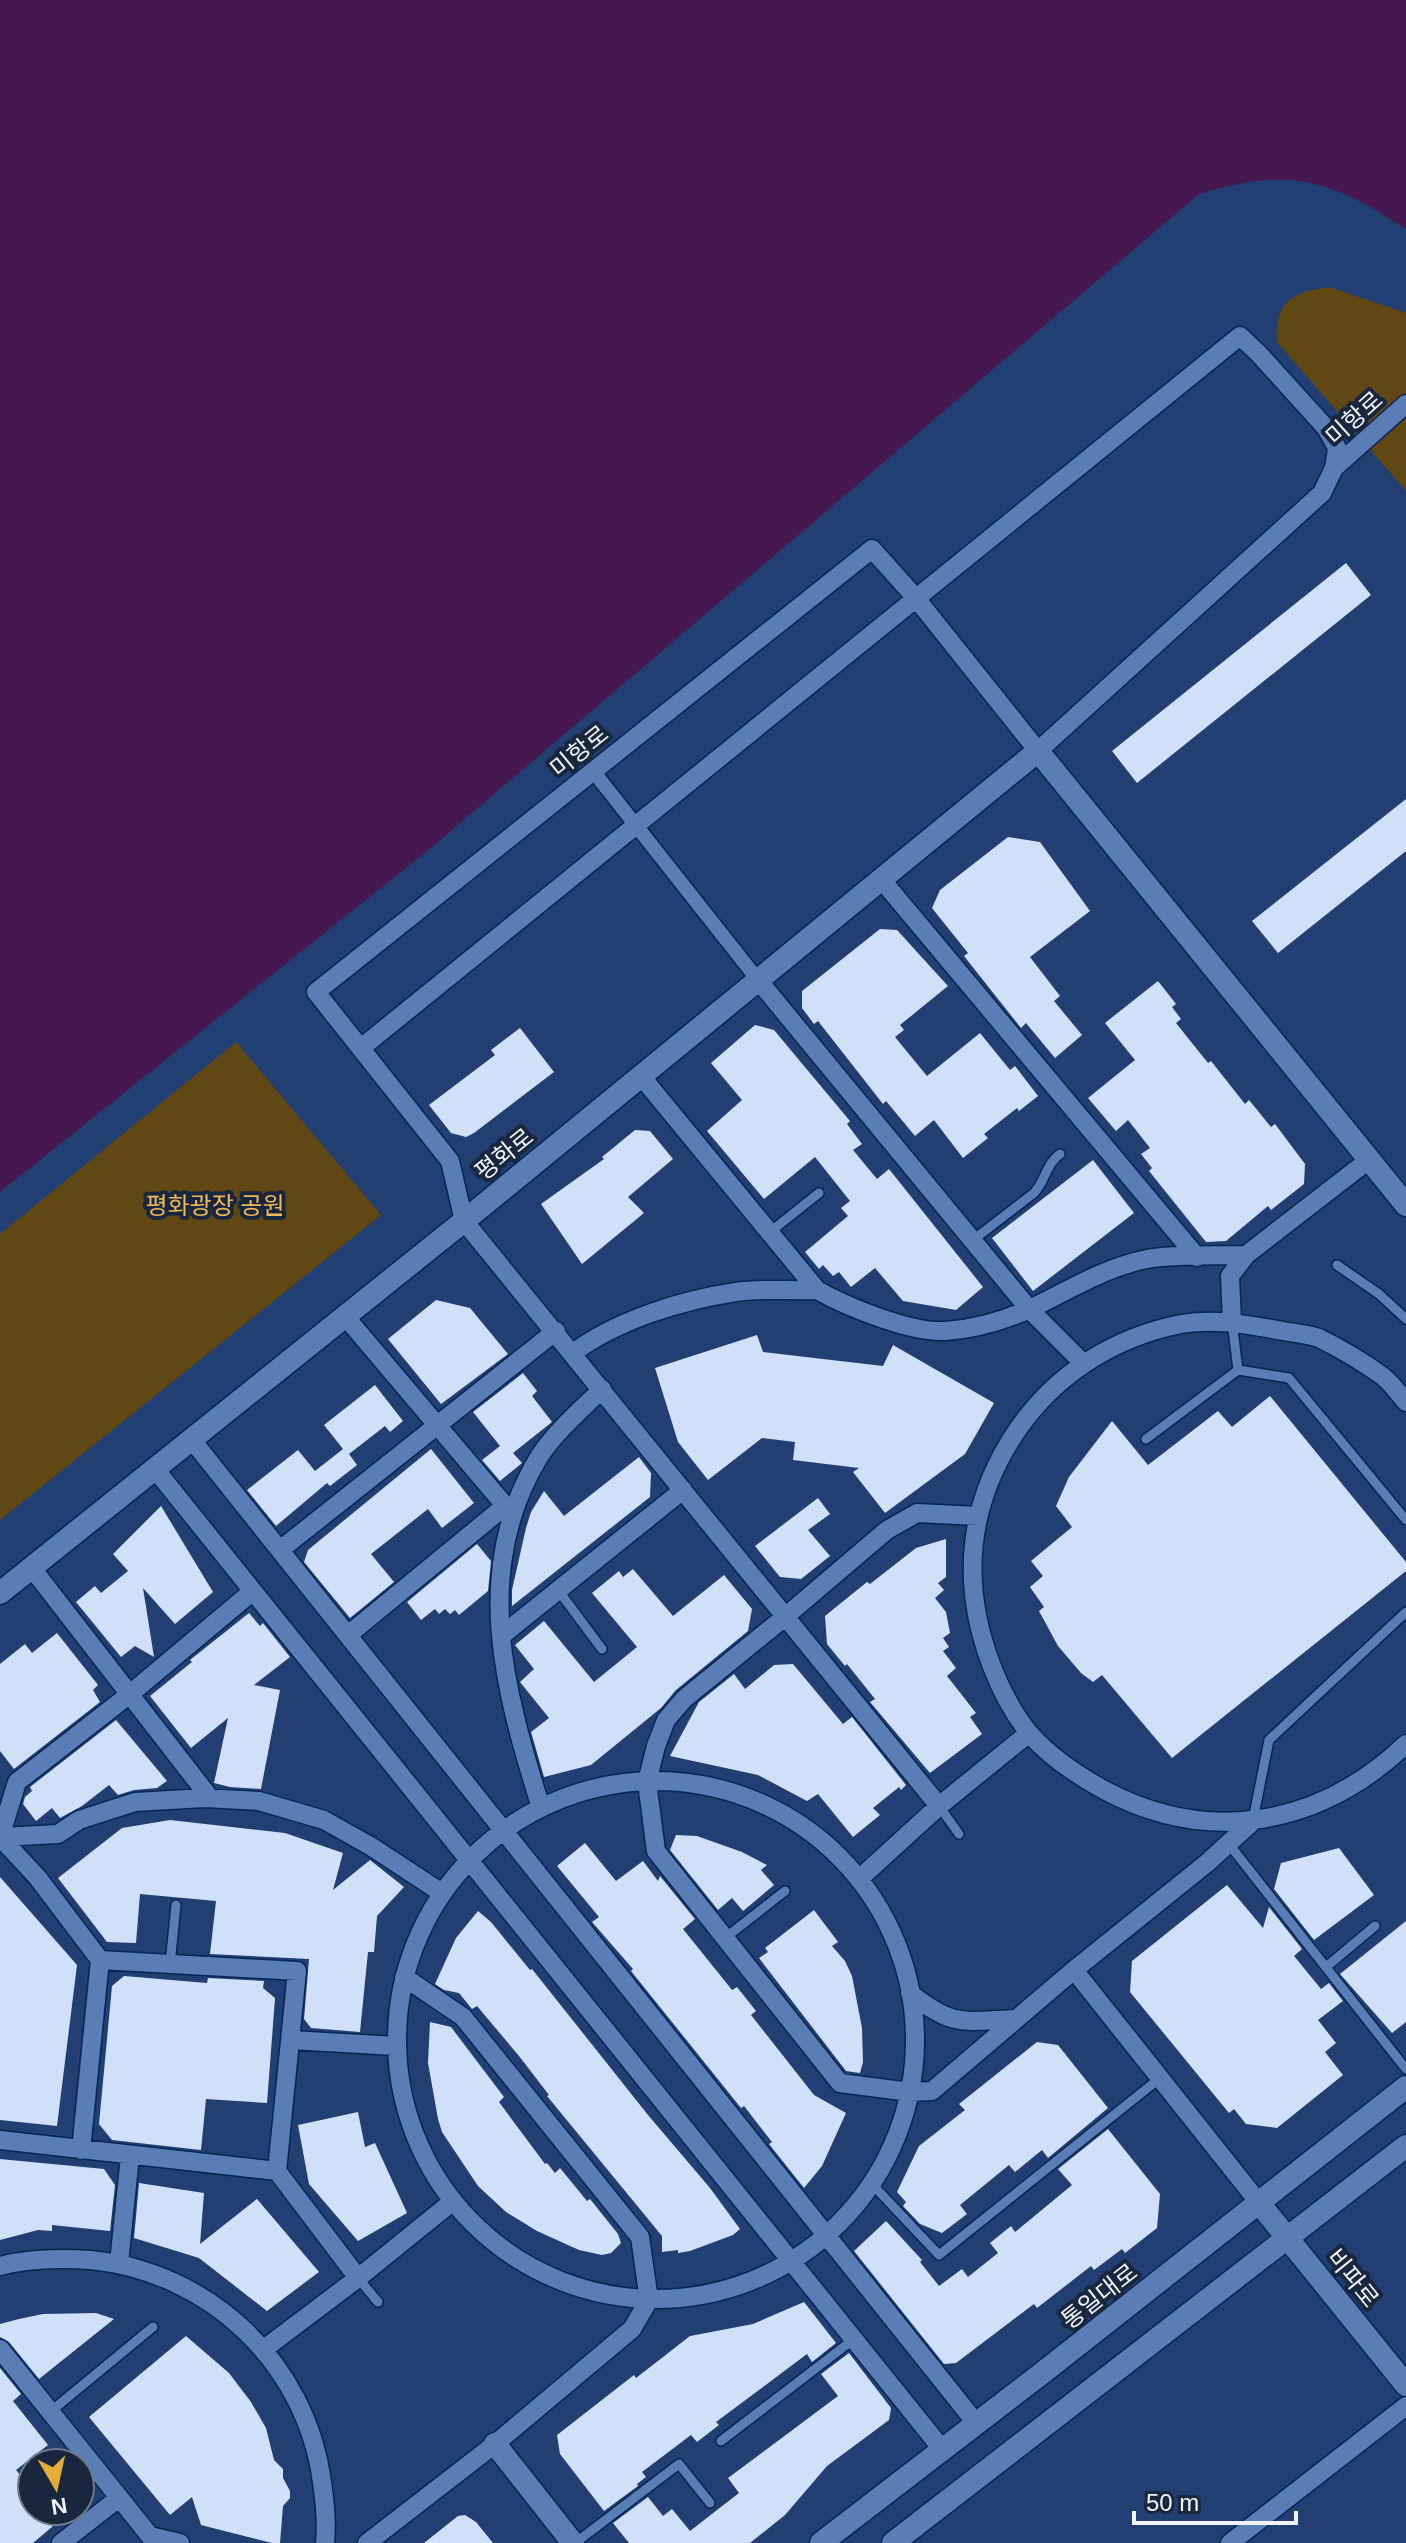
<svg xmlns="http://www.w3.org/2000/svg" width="1406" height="2543" viewBox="0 0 1406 2543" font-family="Arial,'Noto Sans KR',sans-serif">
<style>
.green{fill:#614714}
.water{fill:#45194f}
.building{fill:#d0e0f9}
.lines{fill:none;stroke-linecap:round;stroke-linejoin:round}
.service-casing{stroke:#072455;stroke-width:12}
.pedestrian-casing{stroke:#072455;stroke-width:17}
.minor-casing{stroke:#072455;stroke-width:21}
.tertiary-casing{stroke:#072455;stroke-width:25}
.service{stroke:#5b7db5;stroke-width:9}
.pedestrian{stroke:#5b7db5;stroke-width:14}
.minor{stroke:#5b7db5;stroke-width:18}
.tertiary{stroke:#5b7db5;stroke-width:22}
.labels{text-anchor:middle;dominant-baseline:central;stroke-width:8;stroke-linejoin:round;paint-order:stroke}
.street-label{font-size:24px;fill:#f1f5fb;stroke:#19273e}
.park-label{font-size:24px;fill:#efb854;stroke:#19273e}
</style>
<rect width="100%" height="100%" fill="#213f72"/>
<path class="green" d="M1329 287 1406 313V491L1277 342C1274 302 1293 292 1329 287Z
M236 1042 381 1215 0 1520V1234Z"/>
<path class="water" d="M0 0H1406V229C1391 221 1378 210 1363 203 1303 171 1262 176 1199 194L426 852 0 1192Z"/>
<path class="building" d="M1346 563 1371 595 1137 783 1112 751Z
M1406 799V851L1278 953 1252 921Z
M1008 837 1040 842 1090 911 1030 957 1060 996 1054 1001 1082 1035 1055 1058 1026 1023 1021 1028 964 956 968 953 932 908 940 890Z
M880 929 897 930 948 986 900 1025 904 1030 895 1037 927 1076 980 1033 1010 1070 1015 1066 1038 1096 1019 1111 1017 1108 984 1134 988 1138 963 1158 934 1120 915 1136 886 1101 883 1104 818 1021 814 1024 802 1008V991Z
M1158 981 1176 1004 1172 1007 1181 1019 1176 1023 1208 1063 1211 1061 1245 1104 1249 1100 1271 1127 1275 1124 1305 1164 1304 1184 1271 1210 1268 1206 1226 1241 1206 1242 1149 1171 1152 1168 1141 1154 1150 1148 1128 1120 1116 1131 1088 1098 1135 1060 1105 1023Z
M755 1025 774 1030 850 1121 847 1124 862 1144 853 1150 877 1179 889 1169 983 1287 956 1310 903 1301 875 1268 851 1287 839 1272 833 1276 823 1265 819 1269 805 1252 848 1216 841 1208 850 1201 815 1157 764 1199 707 1131 742 1100 711 1063Z
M520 1028 554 1072 474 1133 466 1137 451 1133 429 1105 495 1055 491 1050Z
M635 1130 650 1131 673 1159 628 1197 644 1213 582 1264 541 1204 604 1159 602 1157Z
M1093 1160 1134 1213 1033 1291 992 1238Z
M436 1300 470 1308 508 1354 441 1404 388 1339Z
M757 1335 763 1352 883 1366 893 1345 994 1403 965 1454 885 1513 853 1472 859 1468 793 1460 795 1442 762 1438 708 1480 678 1442 655 1368Z
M523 1373 537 1391 532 1396 552 1422 513 1453 522 1463 500 1481 482 1460 500 1446 473 1412Z
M375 1385 403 1421 390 1432 385 1426 349 1454 357 1465 330 1486 327 1483 276 1526 247 1490 298 1450 315 1471 343 1449 324 1425Z
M1270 1396 1406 1562V1571L1172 1758 1102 1675 1093 1682 1081 1673 1058 1646 1039 1611 1044 1607 1030 1587 1043 1576 1031 1561 1072 1527 1056 1506 1069 1477 1112 1421 1148 1465 1218 1411 1232 1427Z
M431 1449 474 1503 442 1528 428 1509 371 1554 394 1582 350 1618 304 1562 308 1550Z
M639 1457 651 1473 650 1497 512 1606V1590L526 1528 531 1512 544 1491 564 1516Z
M818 1498 830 1514 808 1530 830 1556 801 1579 780 1577 755 1546Z
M161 1506 213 1592 175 1624 143 1588 154 1657 135 1646 121 1657 76 1602 95 1586 101 1593 128 1571 113 1554Z
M946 1539V1577L938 1583 944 1590 935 1598 946 1612 950 1633 943 1638 949 1647 943 1651 956 1668 947 1676 976 1713 970 1717 982 1734 930 1773 870 1702 875 1699 847 1664 845 1666 827 1644 825 1616 867 1582 870 1584 916 1548Z
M477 1544 491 1561 488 1591 459 1615 455 1610 450 1614 445 1609 439 1614 435 1609 421 1620 407 1602Z
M633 1569 673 1616 724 1575 752 1609 748 1631 676 1690 661 1708 591 1765 544 1777 531 1732 549 1718 520 1682 534 1669 515 1645 544 1621 594 1682 637 1647 592 1593 619 1571 623 1577Z
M249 1613 260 1626 263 1623 290 1657 254 1685 280 1690 261 1789 230 1787 214 1783 228 1718 191 1748 150 1696 192 1662 190 1660Z
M57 1633 98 1685 93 1690 100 1702 14 1769 0 1751V1664L25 1644 32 1653Z
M793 1664 843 1724 852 1717 906 1785 901 1790 899 1787 873 1808 880 1815 853 1837 818 1794 807 1801 758 1775 670 1756 699 1702 734 1674 745 1689 774 1665Z
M116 1720 167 1781 157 1788 134 1790 118 1795 109 1785 82 1806 60 1818 52 1808 36 1821 23 1804 25 1797 32 1791 30 1787Z
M170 1820 285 1833 343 1853 333 1890 370 1860 404 1887 377 1916 374 1952H368L360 2032 311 2028 304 2019 309 1959 210 1954 216 1901 140 1894 136 1943 107 1942 58 1878 122 1828Z
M676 1835 697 1836 742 1852 767 1865 761 1870 774 1885 743 1911 732 1898 718 1910 670 1850Z
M585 1843 616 1881 643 1861 658 1881 660 1876 695 1919 683 1929 732 1990 737 1987 756 2011 751 2015 814 2095 846 2113 822 2166 804 2188 769 2144 772 2142 744 2106 741 2108 631 1971 633 1969 592 1922 599 1917 557 1866Z
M1339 1848 1374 1895 1314 1940 1274 1889 1281 1863Z
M0 1877 77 1965 57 2126 0 2120Z
M1227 1885 1263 1928 1269 1907 1302 1949 1294 1956 1321 1989 1329 1983 1343 2001 1318 2020 1336 2043 1325 2052 1343 2075 1277 2128 1246 2124 1234 2109 1229 2113 1130 1992 1132 1961Z
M814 1910 838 1942 832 1946 845 1961 852 1976 862 2028 863 2062 860 2073 846 2071 759 1958 768 1952 765 1948Z
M478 1911 491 1922 530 1970 532 1969 648 2115 710 2188 740 2229 733 2235 690 2251 678 2253V2250L662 2252V2236L547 2096 549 2095 519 2056 477 2006 472 2009 459 1993 444 1990 435 1984 456 1938Z
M1406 1921V2022L1392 2033 1340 1974Z
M124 1976 207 1983 208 1978 264 1981 263 1988 275 1998 267 2103 206 2099 201 2150 112 2140 99 2124 112 1986Z
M430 2022 451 2027 504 2097 499 2102 545 2164 547 2163 555 2173 560 2168 587 2201 590 2199 618 2234 621 2243 611 2253 602 2255 579 2250 537 2231 506 2212 478 2186 442 2132 438 2119 428 2063Z
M1037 2042 1058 2045 1108 2108 1048 2158 1042 2150 1015 2172 1009 2165 960 2205 967 2214 942 2233 920 2224 903 2206 906 2202 897 2192 919 2146 965 2110 959 2104Z
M358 2112 365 2147 375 2143 407 2213 358 2241 309 2184 298 2125Z
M1108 2129 1160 2194 1157 2228 1125 2253 1122 2249 1094 2270 1091 2266 1037 2308 1034 2304 956 2363 944 2364 854 2251 886 2221 922 2260 920 2262 939 2286 962 2269 968 2277 998 2253 990 2243 1011 2226 1015 2232 1072 2185 1058 2169Z
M0 2159 104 2169 115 2185 110 2231 52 2225V2231L38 2230 0 2240Z
M139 2183 204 2193 200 2244 257 2199 319 2272 267 2311 199 2258 134 2238Z
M804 2302 836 2343 812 2362 807 2354 716 2422 719 2425 697 2442 691 2435 642 2472 646 2477 637 2484 638 2486 604 2511 560 2454 557 2435 634 2375 636 2378 690 2336 753 2324Z
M96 2313 114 2319 39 2379 9 2342 0 2337V2324L19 2319 43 2314Z
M186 2336 229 2373 251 2402 266 2428 274 2460 283 2469V2478L290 2491V2498L283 2506 280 2543H272L201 2525 192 2497 170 2515 89 2417Z
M849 2353 891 2408 889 2420 827 2466 785 2515 750 2543H629L613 2523 648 2497 663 2516 672 2509 690 2531 739 2493 728 2478 838 2396 821 2374Z
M0 2368 21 2394 13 2401 48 2445 16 2470 32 2489V2511H41L53 2526 33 2543H0Z
M465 2515 476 2522 493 2543H424L458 2516Z"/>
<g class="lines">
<g class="service-casing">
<path id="service" d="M770 1232 819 1193
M973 1240 1034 1193C1046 1180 1046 1164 1060 1154
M1337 1265 1379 1294 1406 1319
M1232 1322 1238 1370 1289 1378 1406 1520
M1146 1439 1238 1370
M558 1590 602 1649
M939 1806 959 1834
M1253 1820 1269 1740 1406 1612
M1228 1843 1406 2069
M725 1938 785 1891
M170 1964 176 1905
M1326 1967 1375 1926
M871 2183 939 2255 1160 2078
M358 2278 378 2302
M50 2412 153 2327
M721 2441 854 2339
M575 2543 679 2464 710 2503"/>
</g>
<g class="pedestrian-casing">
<path id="pedestrian" d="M593 771 758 980"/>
</g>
<g class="minor-casing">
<path id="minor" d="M1334 468 1406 404
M881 879 1197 1257
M758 980 1029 1309 1083 1363
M361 1048 1240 336 1259 354 1326 428 1337 448 1334 468 1322 493 1038 751 915 597 872 549 316 992 450 1161 464 1221 939 1806
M641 1076 817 1290C847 1307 911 1333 945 1331 976 1329 1006 1320 1034 1307 1071 1289 1106 1267 1147 1259 1174 1254 1217 1256 1246 1255
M344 1315 513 1515
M1232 1322 1230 1276 1246 1255 1370 1159
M573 1353C617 1320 682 1300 736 1292 762 1288 791 1291 817 1290
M1406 1402C1398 1393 1391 1382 1381 1375 1363 1362 1339 1348 1319 1338 1308 1334 1294 1333 1283 1331 1249 1325 1216 1318 1181 1324 1115 1337 1057 1373 1018 1429 968 1502 960 1582 991 1664 1000 1688 1013 1713 1029 1733 1049 1756 1080 1777 1106 1791 1211 1846 1321 1825 1406 1744
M192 1440 976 2423
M155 1469 942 2449
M978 1516 917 1513 887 1530 786 1616 684 1699 666 1720 656 1746 647 1782 656 1851 840 2083 910 2092 932 2091 1074 1970 1207 1863 1252 1822
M280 1550 556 1331
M31 1567 210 1798
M348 1635 505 1506
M501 1636 683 1490
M397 2040a259 259 0 1 1 518 0a259 259 0 1 1-518 0Z
M541 1808C505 1692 470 1570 539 1457 555 1432 581 1410 602 1389
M0 1837 58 1834 79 1820 135 1802 204 1798 259 1801 324 1820 372 1847 442 1893
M0 1837 17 1782 130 1694 253 1591
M0 1837 38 1878 100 1960 81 2150
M859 1879 939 1806 1029 1733
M100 1960 297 1971 277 2171 358 2278
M1074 1970 1260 2204
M910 1993C953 2028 964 2021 1016 2019
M291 2040 396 2046
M0 2140 277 2171
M119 2263 130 2156
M0 2266C29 2258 61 2258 91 2260 210 2272 306 2363 322 2482 325 2502 327 2523 325 2543
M0 2349 150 2536 180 2543
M264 2349 358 2278 452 2202
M61 2543 119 2498
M367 2543 495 2444 632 2329 649 2300 640 2237 463 2017 404 1977
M1230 2543 1406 2406"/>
</g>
<g class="tertiary-casing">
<path id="tertiary" d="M0 1593 464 1221 1038 751 1406 1205
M1260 2204 1406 2385
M495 2444 573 2543
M821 2543 1041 2374 1406 2087
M893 2543 1406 2146"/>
</g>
<use href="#service" class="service"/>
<use href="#pedestrian" class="pedestrian"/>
<use href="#minor" class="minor"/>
<use href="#tertiary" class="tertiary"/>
</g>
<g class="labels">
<g class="street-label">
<text transform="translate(1354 418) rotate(-42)">미항로</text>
<text transform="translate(579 751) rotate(-39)">미항로</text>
<text transform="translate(504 1154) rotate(-39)">평화로</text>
<text transform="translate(1353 2278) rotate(51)">비파로</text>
<text transform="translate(1099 2296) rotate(-38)">통일대로</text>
</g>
<g class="park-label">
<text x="215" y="1205">평화광장 공원</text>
</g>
</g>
<g transform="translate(56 2487) rotate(171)"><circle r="38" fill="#19273e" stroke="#6f798a" stroke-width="2"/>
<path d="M0-6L14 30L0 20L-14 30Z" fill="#e7ac37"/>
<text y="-12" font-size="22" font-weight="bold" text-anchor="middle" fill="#f1f5fb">N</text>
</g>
<path d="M1134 2511v12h162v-12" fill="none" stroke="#f1f5fb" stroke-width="4"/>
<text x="1146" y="2511" font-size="24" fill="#f1f5fb" stroke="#19273e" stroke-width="6" paint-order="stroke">50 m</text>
</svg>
